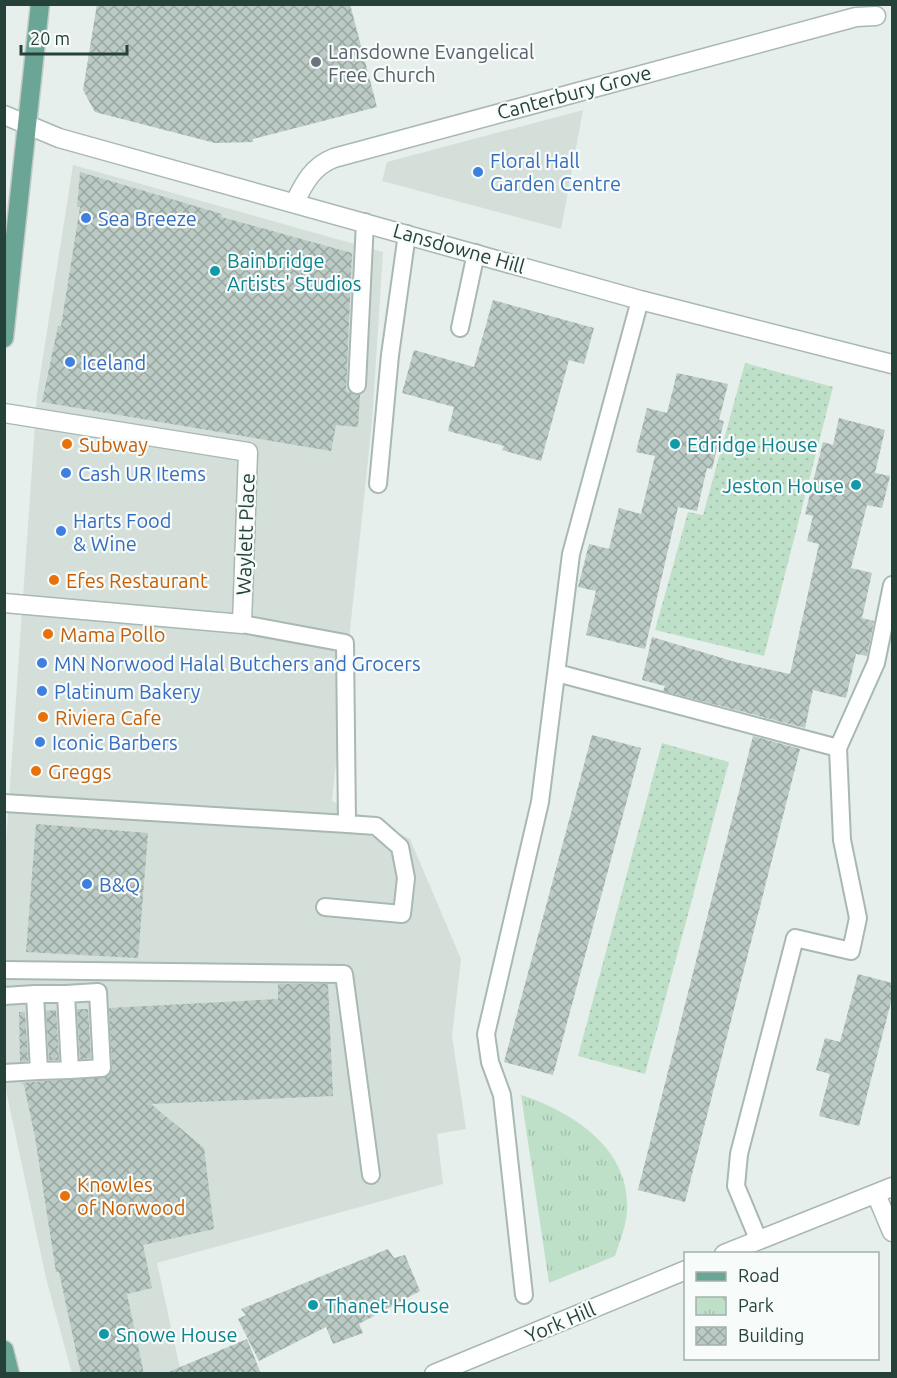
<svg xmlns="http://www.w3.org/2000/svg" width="897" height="1378" viewBox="0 0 897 1378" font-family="Ubuntu,sans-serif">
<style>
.built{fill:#d4dfda}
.grass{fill:url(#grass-dots)}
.park{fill:url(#park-tufts)}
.building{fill:url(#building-cross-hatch)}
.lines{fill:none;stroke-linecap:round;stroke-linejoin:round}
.lane-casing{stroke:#a8b8b2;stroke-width:20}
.street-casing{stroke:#a8b8b2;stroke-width:21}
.primary-casing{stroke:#c2cac8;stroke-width:21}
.lane{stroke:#fff;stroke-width:16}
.street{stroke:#fff;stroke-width:18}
.primary{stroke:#6aa596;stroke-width:18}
.worship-dot{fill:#6b7280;stroke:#f7fbf9;stroke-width:2}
.shop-dot{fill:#3f7fe0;stroke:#f7fbf9;stroke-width:2}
.culture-dot{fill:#0f9aa8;stroke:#f7fbf9;stroke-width:2}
.food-dot{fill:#e8710a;stroke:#f7fbf9;stroke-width:2}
.labels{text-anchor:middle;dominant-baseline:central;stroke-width:4.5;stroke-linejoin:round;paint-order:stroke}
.worship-label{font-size:20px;fill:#5b616d;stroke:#f7fbf9;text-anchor:start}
.street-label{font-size:20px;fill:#24423a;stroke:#f7fbf9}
.shop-label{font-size:20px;fill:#366cbe;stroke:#f7fbf9;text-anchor:start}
.culture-label{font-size:20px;fill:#0d838f;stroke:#f7fbf9;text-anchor:start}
.food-label{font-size:20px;fill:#c56008;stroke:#f7fbf9;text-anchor:start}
</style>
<defs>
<pattern id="grass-dots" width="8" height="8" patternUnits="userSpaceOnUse" patternTransform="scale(1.5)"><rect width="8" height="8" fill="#bfe0c8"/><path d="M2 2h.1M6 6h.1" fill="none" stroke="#a4c1ad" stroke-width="1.8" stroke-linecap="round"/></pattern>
<pattern id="park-tufts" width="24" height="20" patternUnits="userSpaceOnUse" patternTransform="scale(1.5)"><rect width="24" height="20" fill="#bfe0c8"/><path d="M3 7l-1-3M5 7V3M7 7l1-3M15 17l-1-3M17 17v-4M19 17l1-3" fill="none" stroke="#a4c1ad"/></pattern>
<pattern id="building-cross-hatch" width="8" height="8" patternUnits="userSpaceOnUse" patternTransform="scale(1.5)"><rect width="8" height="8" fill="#bbcac4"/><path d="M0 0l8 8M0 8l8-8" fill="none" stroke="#98a6a0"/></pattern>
</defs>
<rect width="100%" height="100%" fill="#e6efeb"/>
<path class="built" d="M583 110 561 229 382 181 387 162Z
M73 165 383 252 372 422 332 801 410 839 461 959 452 1036 466 1129 437 1134 443 1184 157 1263 181 1373 72 1374 46 1278 4 1081V872L37 395Z"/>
<path class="grass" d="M745 363 833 387 764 656 655 630 688 512 703 515Z
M662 743 729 762 645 1074 578 1056Z"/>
<path class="park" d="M521 1095C573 1112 631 1149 627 1211 626 1226 620 1241 615 1256L549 1283Z"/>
<path class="building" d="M97 4H350L377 107 253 139V142L215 143 95 112 83 90Z
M80 172 222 214 221 217 352 253 346 391 360 395 358 427 336 425 331 451 42 402 58 326H61L80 207H77Z
M493 300 594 328 584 364 569 360 541 461 502 450 504 446 448 431 454 407 402 393 414 350 474 367Z
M677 373 728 384 719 420 724 421 712 469 707 468 697 511 678 507 645 649 586 635 596 591 578 587 589 544 609 549 619 508 641 514 655 456 636 452 647 408 667 413Z
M839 418 885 430 875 473 890 476 882 508 867 505 851 568 872 573 862 618 874 621 867 656 856 654 846 698 813 690 805 728 663 691 665 686 642 680 652 637 735 662 790 674 819 544 807 541 813 516 805 514 823 442 833 445Z
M592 735 641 748 553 1075 504 1062Z
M753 736 800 749 685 1202 638 1190Z
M36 824 148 833 138 958 26 952Z
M858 974 892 983V998L859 1126 819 1116 830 1074 816 1070 825 1038 840 1042Z
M278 984H328L333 1096 151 1104 204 1148 214 1229 143 1245 152 1288 127 1294 144 1374H81L59 1272H56L35 1137 24 1085 21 1083 108 1076 112 1067 109 1008 278 999Z
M77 1009H88L91 1058 80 1059Z
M56 1010 59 1060H49L46 1011Z
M19 1012H25L28 1061 20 1062Z
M388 1249 394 1258 405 1255 420 1291 359 1324 363 1333 333 1344 326 1327 259 1361 238 1319 246 1315 241 1309Z
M247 1339 261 1374H166V1373Z"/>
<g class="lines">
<g class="lane-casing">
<path id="lane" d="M460 328 476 253
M357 385 365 222
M378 484 390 355 407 234
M557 673 838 748
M4 803 347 824 345 643 242 624
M325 907 402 914 406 878 400 847 376 826 347 824
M4 970 344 974 371 1175
M35 994H66L70 1070 39 1071
M66 994 98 992 102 1068 70 1070
M4 996 35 994 39 1071 4 1073
M758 1239 736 1186 739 1154 795 938 851 951 858 918 842 840 838 748 876 663 892 585
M524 1295 502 1095 490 1062 486 1034 540 802 571 554 640 300"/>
</g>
<g class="street-casing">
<path id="street" d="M4 115 59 138 640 300 892 364
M295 202C304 183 313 166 334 158L856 17 876 16
M4 413 248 452 242 624 4 603
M876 1194 892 1232
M724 1254 892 1187
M434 1374 686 1270"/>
</g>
<g class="primary-casing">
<path id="primary" d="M4 338 40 4
M4 1350 10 1374"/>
</g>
<use href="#lane" class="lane"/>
<use href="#street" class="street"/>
<use href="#primary" class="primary"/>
</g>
<circle class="worship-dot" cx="316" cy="62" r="6"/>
<g class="shop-dot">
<circle cx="478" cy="172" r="6"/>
<circle cx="86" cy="218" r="6"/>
<circle cx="70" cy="362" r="6"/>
<circle cx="66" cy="473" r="6"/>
<circle cx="61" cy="531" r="6"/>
<circle cx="42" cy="663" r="6"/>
<circle cx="42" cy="691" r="6"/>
<circle cx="40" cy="742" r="6"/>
<circle cx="87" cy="884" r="6"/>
</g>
<g class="culture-dot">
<circle cx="215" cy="271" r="6"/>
<circle cx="675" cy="444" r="6"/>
<circle cx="856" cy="485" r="6"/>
<circle cx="313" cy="1305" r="6"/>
<circle cx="104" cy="1334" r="6"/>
</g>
<g class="food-dot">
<circle cx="67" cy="444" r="6"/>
<circle cx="54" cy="580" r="6"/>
<circle cx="48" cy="634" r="6"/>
<circle cx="43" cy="717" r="6"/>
<circle cx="36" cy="771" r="6"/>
<circle cx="65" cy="1196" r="6"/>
</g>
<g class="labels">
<g class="worship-label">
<text x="328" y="51">Lansdowne Evangelical<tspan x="328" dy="23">Free Church</tspan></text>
</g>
<g class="street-label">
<text transform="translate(574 92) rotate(-15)">Canterbury Grove</text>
<text transform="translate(459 248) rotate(16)">Lansdowne Hill</text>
<text transform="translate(245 534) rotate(-88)">Waylett Place</text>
<text transform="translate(560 1322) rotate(-23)">York Hill</text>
</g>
<g class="shop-label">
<text x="490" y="160">Floral Hall<tspan x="490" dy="23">Garden Centre</tspan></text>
<text x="98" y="218">Sea Breeze</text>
<text x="82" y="362">Iceland</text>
<text x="78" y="473">Cash UR Items</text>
<text x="73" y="520">Harts Food<tspan x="73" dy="23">&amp; Wine</tspan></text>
<text x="54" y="663">MN Norwood Halal Butchers and Grocers</text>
<text x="54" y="691">Platinum Bakery</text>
<text x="52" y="742">Iconic Barbers</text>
<text x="99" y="884">B&amp;Q</text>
</g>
<g class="culture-label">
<text x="227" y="260">Bainbridge<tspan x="227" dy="23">Artists' Studios</tspan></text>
<text x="687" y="444">Edridge House</text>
<text x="844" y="485" text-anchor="end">Jeston House</text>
<text x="325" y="1305">Thanet House</text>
<text x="116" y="1334">Snowe House</text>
</g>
<g class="food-label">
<text x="79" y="444">Subway</text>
<text x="66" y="580">Efes Restaurant</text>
<text x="60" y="634">Mama Pollo</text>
<text x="55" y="717">Riviera Cafe</text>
<text x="48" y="771">Greggs</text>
<text x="77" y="1184">Knowles<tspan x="77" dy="23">of Norwood</tspan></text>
</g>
</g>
<rect width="897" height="1378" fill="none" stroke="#24423a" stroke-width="12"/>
<rect x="684" y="1252" width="195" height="108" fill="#f7fbf9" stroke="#a3b1ad" stroke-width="1.5"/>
<rect x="696" y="1272" width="30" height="9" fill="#6aa596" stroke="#a3b1ad" stroke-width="1.5"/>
<text x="738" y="1282" font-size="18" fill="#24423a">Road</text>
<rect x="696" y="1297" width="30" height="18" fill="url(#park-tufts)" stroke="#a3b1ad" stroke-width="1.5"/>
<text x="738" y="1312" font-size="18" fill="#24423a">Park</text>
<rect x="696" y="1327" width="30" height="18" fill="url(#building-cross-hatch)" stroke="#a3b1ad" stroke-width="1.5"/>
<text x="738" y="1342" font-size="18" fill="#24423a">Building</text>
<path d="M21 45v9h106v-9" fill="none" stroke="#24423a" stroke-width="3"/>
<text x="30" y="45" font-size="18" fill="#24423a" stroke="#f7fbf9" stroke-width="4.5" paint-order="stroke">20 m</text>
</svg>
